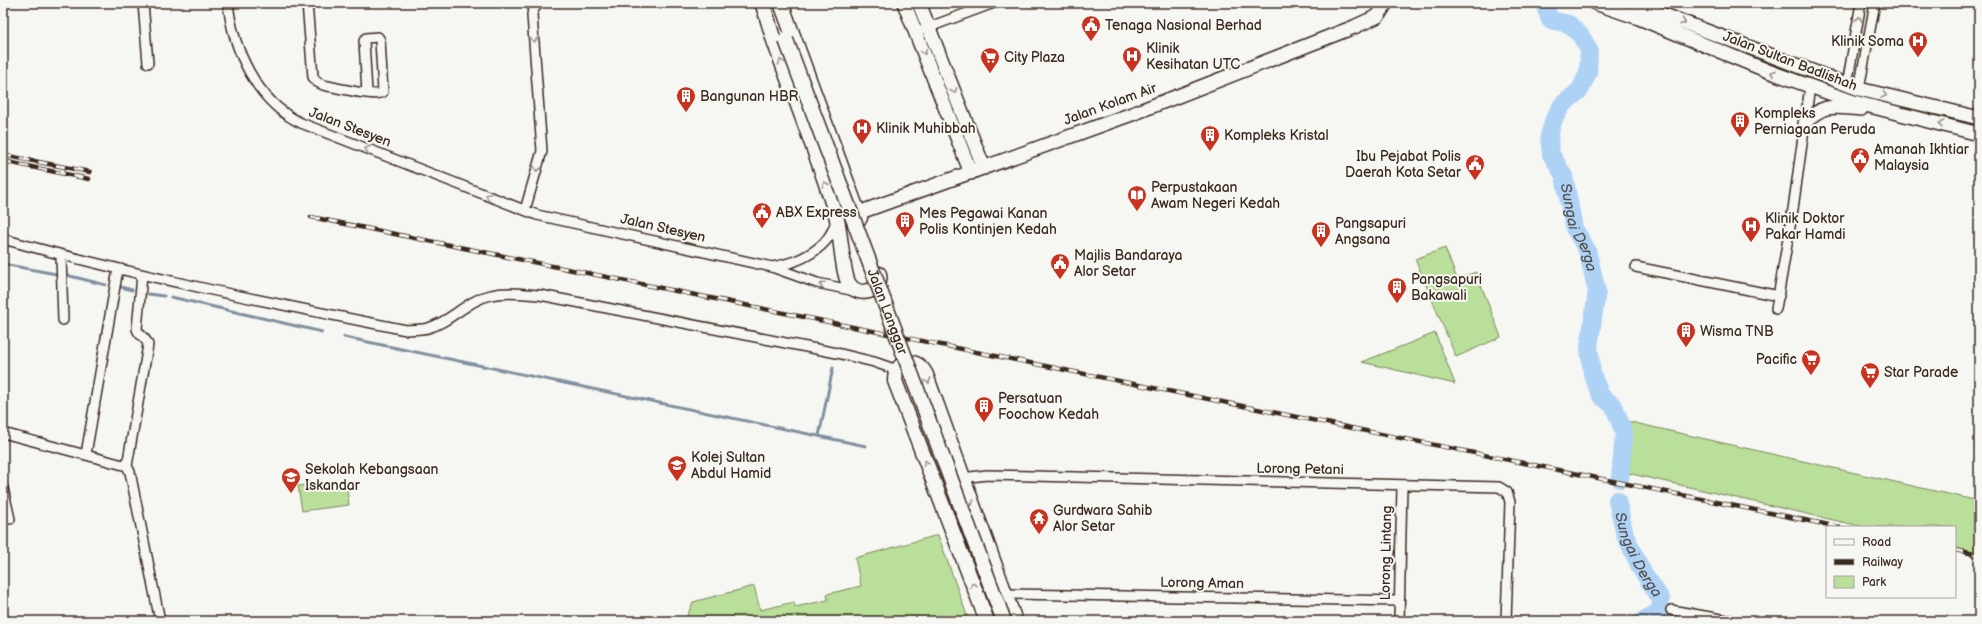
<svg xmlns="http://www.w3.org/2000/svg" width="1982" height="624" viewBox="0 0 1982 624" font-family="'Balsamiq Sans',sans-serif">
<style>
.green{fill:#badf9a;stroke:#7a845c}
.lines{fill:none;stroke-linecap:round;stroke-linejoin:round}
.stream{stroke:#7f8fa0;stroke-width:3}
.river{stroke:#add2f6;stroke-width:18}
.street-casing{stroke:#3b2a1e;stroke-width:12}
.secondary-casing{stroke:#3b2a1e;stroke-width:16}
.primary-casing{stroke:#3b2a1e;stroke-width:17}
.street{stroke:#f6f6f2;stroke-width:9}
.secondary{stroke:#f6f6f2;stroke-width:13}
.primary{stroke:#f6f6f2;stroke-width:14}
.rail-casing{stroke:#3b2a1e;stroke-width:4.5}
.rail{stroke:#f6f6f2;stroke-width:3;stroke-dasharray:9;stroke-linecap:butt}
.primary-bridge-casing{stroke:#3b2a1e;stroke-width:17;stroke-linecap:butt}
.primary-bridge{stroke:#f6f6f2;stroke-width:14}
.oneway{stroke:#989088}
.labels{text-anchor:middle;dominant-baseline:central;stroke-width:4;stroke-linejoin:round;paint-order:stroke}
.poi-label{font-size:14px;fill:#3b2a1e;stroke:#f6f6f2;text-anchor:start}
.street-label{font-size:14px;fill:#3b2a1e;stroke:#f6f6f2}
.water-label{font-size:15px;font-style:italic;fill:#585454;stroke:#f6f6f2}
</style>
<rect width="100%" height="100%" fill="#f6f6f2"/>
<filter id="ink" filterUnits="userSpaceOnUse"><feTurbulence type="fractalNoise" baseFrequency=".025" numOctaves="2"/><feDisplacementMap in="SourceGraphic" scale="8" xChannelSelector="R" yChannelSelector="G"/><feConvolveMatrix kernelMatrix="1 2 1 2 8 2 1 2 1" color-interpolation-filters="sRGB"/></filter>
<g filter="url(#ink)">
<path class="green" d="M1445 248 1457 279 1476 272 1501 337 1456 357 1415 259Z
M1435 333 1455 384 1362 362Z
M1626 421 1979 501V553L1955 548V527H1864L1623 472Z
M346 480 349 505 302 511 298 486Z
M938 535 969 621H685L693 602 754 586 760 610 794 602 795 607 828 600 827 594 861 586 855 558Z"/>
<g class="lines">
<path class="stream" d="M3 264 56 274
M66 275 106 285
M117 286 132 290
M148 294 164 296
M171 297 322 332
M344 337 866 446
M819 436 833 368"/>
<g class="river">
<path id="s1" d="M1545 6 1550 20 1569 24 1581 36 1589 50 1588 73 1580 90 1562 105 1554 119 1549 136 1551 154 1564 176 1574 228 1587 250 1597 291 1589 347 1592 374 1601 396 1614 406 1624 433 1620 479"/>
<path id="s2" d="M1617 500 1625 535 1641 569 1661 599 1660 611 1642 621"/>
</g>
<g class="street-casing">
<path id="street" d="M143 3 148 63
M228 3C233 50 257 102 301 123L537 215 772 267 817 283 855 291
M307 3 313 77 317 82 323 85C334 87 376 98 383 92L380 40 378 37 366 38 364 41 367 93
M924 29 994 3
M1847 85 1861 3
M1859 89 1875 3
M525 210 542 151 532 15 533 10 539 3
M3 239C136 276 271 303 406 330 413 329 421 330 428 328 451 322 467 300 491 295 506 291 524 294 540 295L837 353 874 362 897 370
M61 256 63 320
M772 267C798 263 830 249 836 220
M1636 267 1779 296
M142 275 137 329C139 336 147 338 148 345L127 466 130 472 160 621
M1776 309 1793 209 1810 86
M3 433 127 466
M86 454 118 269
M962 478 987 475 1499 487 1507 492 1510 502 1506 621
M3 488 10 519
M1005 594 1399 601
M1671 610 1732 621
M1399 621 1402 486"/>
</g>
<g class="secondary-casing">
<path id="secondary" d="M904 3 971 173
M919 3 984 168
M1595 3 1639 18 1768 71 1854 102 1979 134
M1633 3 1859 89 1979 118
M1805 123C1824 102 1835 107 1861 109
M858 213 1132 114 1354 27 1378 16 1386 3"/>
</g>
<g class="primary-casing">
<path id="primary" d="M762 3C768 18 771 34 777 49 797 104 819 159 836 215 841 232 842 273 849 284 858 298 883 292 879 274
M781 3 860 218
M987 621 895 381C895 359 917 356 926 375L1015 621"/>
</g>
<use href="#street" class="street"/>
<use href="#secondary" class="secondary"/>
<use href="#primary" class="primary"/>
<g class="rail-casing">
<path id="rail" d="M3 155 90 172
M3 161 89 179
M311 217 1839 527
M1955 550 1979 555"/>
</g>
<use href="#rail" class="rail"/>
<g class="primary-bridge-casing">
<g id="primary-bridge">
<path id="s3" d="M786 40 1004 621"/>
</g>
</g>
<use href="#primary-bridge" class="primary-bridge"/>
</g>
<defs><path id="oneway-chevron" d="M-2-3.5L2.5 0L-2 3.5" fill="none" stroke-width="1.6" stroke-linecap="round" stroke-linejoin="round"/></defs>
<g class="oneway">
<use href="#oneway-chevron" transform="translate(1859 19) rotate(-80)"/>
<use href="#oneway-chevron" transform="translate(1683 22) rotate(21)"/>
<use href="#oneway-chevron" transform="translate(534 40) rotate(86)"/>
<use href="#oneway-chevron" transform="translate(924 52) rotate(69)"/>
<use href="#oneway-chevron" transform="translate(781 62) rotate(-110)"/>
<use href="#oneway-chevron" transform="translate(1773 73) rotate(-160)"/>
<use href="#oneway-chevron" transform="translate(954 91) rotate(69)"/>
<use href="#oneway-chevron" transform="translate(1884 95) rotate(14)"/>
<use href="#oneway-chevron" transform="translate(1941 124) rotate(-166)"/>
<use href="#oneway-chevron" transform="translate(367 149) rotate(-160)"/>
<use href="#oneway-chevron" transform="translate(537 169) rotate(106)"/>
<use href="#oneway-chevron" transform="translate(825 184) rotate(-110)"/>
<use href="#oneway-chevron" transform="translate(488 196) rotate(-159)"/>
<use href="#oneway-chevron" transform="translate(822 285) rotate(-166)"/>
<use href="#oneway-chevron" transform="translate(928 381) rotate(70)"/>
<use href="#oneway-chevron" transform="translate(926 463) rotate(-111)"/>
<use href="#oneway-chevron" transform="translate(971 503) rotate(70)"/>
<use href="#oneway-chevron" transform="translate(973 585) rotate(-111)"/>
</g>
</g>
<defs>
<g id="civic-pin" transform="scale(1)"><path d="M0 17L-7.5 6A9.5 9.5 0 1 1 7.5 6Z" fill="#c8321e" stroke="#f6f6f2"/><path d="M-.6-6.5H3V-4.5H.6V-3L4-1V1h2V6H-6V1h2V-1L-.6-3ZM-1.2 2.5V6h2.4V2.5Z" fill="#fff"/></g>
<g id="hospital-pin" transform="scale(1)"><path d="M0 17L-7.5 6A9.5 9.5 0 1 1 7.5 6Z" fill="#c8321e" stroke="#f6f6f2"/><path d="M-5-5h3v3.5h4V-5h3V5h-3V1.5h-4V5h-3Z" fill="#fff"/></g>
<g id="supermarket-pin" transform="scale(1)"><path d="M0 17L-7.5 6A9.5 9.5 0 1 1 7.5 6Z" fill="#c8321e" stroke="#f6f6f2"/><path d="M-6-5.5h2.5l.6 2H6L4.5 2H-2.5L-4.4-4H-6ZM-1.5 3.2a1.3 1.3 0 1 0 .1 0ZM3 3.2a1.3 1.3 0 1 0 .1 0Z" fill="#fff"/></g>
<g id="building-pin" transform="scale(1)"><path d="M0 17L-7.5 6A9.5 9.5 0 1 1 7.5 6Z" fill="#c8321e" stroke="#f6f6f2"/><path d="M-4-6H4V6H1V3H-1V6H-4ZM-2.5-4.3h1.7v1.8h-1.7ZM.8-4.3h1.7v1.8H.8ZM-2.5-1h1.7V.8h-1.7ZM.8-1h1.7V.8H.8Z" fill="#fff"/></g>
<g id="library-pin" transform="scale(1)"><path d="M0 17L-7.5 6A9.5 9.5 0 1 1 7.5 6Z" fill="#c8321e" stroke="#f6f6f2"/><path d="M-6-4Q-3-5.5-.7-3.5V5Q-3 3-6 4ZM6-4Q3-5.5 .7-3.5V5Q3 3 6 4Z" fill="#fff"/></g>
<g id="school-pin" transform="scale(1)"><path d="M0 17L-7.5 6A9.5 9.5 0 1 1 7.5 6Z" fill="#c8321e" stroke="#f6f6f2"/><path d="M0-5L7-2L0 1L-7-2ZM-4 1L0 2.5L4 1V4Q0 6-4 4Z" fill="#fff"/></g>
<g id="temple-pin" transform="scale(1)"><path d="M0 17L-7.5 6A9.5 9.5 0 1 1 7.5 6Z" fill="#c8321e" stroke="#f6f6f2"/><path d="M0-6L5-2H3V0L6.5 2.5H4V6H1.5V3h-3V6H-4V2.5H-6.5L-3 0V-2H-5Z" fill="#fff"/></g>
</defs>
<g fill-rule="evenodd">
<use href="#civic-pin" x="1091" y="25"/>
<use href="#hospital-pin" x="1918" y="41"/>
<use href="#hospital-pin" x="1132" y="56"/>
<use href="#supermarket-pin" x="990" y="57"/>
<use href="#building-pin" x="686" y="96"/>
<use href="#building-pin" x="1740" y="121"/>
<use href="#hospital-pin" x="862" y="128"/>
<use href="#building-pin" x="1210" y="135"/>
<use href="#civic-pin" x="1860" y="157"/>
<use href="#civic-pin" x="1475" y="164"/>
<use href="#library-pin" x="1137" y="195"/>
<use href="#civic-pin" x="762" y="212"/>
<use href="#building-pin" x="905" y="221"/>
<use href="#hospital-pin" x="1751" y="226"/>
<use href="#building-pin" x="1321" y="231"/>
<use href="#civic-pin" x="1060" y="263"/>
<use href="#building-pin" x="1397" y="287"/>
<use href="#building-pin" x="1686" y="331"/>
<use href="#supermarket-pin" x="1811" y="359"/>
<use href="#supermarket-pin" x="1870" y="372"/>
<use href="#building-pin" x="984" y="406"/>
<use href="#school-pin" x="677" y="465"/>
<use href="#school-pin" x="291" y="477"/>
<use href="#temple-pin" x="1039" y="518"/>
</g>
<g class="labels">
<g class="poi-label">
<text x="1105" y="25">Tenaga Nasional Berhad</text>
<text x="1904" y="41" text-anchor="end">Klinik Soma</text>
<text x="1146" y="48">Klinik<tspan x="1146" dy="16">Kesihatan UTC</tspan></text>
<text x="1004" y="57">City Plaza</text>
<text x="700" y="96">Bangunan HBR</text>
<text x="1754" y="113">Kompleks<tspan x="1754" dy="16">Perniagaan Peruda</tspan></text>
<text x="876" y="128">Klinik Muhibbah</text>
<text x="1224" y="135">Kompleks Kristal</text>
<text x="1874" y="149">Amanah Ikhtiar<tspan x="1874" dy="16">Malaysia</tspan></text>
<text x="1461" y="156" text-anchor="end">Ibu Pejabat Polis<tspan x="1461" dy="16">Daerah Kota Setar</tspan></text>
<text x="1151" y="187">Perpustakaan<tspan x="1151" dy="16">Awam Negeri Kedah</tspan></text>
<text x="776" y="212">ABX Express</text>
<text x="919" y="213">Mes Pegawai Kanan<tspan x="919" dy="16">Polis Kontinjen Kedah</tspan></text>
<text x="1765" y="218">Klinik Doktor<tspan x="1765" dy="16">Pakar Hamdi</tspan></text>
<text x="1335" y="223">Pangsapuri<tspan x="1335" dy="16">Angsana</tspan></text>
<text x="1074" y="255">Majlis Bandaraya<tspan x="1074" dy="16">Alor Setar</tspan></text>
<text x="1411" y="279">Pangsapuri<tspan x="1411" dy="16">Bakawali</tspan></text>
<text x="1700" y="331">Wisma TNB</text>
<text x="1797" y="359" text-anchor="end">Pacific</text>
<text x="1884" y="372">Star Parade</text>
<text x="998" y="398">Persatuan<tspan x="998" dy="16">Foochow Kedah</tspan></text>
<text x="691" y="457">Kolej Sultan<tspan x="691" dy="16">Abdul Hamid</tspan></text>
<text x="305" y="469">Sekolah Kebangsaan<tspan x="305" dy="16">Iskandar</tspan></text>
<text x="1053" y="510">Gurdwara Sahib<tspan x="1053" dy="16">Alor Setar</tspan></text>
</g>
<g class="street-label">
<text transform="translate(1790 61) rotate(21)">Jalan Sultan Badlishah</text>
<text transform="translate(1110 104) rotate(-20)">Jalan Kolam Air</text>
<text transform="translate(350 127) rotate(21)">Jalan Stesyen</text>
<text transform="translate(663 228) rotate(13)">Jalan Stesyen</text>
<text stroke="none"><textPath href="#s3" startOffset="290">Jalan Langgar</textPath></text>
<text transform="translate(1300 469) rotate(1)">Lorong Petani</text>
<text transform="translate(1386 553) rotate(-89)">Lorong Lintang</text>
<text transform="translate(1202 583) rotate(1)">Lorong Aman</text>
</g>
<g class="water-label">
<text stroke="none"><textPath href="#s1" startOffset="264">Sungai Derga</textPath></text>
<text stroke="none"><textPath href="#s2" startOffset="59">Sungai Derga</textPath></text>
</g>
</g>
<rect width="1982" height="624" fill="none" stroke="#f6f6f2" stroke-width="16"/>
<rect x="8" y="8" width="1966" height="608" fill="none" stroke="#3b2a1e" stroke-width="1.5" filter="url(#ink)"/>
<rect x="1826" y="526" width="130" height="72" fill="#f6f6f2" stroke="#aba49d"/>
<rect x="1834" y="539" width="20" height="6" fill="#f6f6f2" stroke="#aba49d"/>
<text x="1862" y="546" font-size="12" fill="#3b2a1e">Road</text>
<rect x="1834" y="559" width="20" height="6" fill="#3b2a1e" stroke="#aba49d"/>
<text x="1862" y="566" font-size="12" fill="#3b2a1e">Railway</text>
<rect x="1834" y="576" width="20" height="12" fill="#badf9a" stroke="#aba49d"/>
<text x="1862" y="586" font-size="12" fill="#3b2a1e">Park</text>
</svg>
